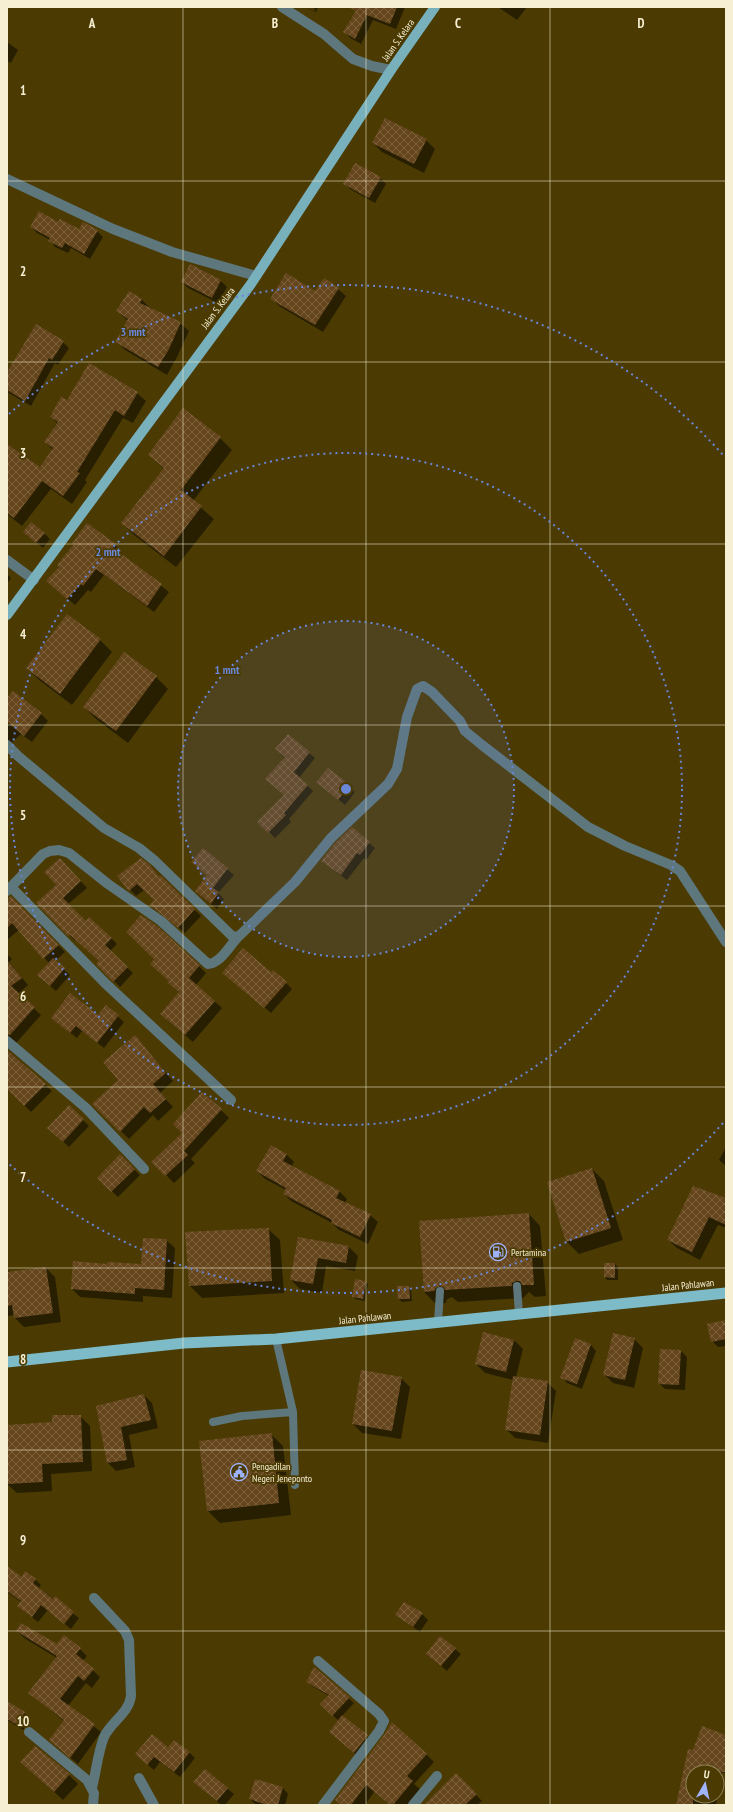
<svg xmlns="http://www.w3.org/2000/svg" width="733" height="1812" viewBox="0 0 733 1812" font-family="'PT Sans Narrow',sans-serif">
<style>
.shadow{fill:#0007;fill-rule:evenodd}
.building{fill:url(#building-cross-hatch)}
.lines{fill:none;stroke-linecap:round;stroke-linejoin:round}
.service{stroke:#5d777d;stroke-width:8}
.minor{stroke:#5d777d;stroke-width:10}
.primary{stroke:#78b0bc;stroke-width:10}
.trunk{stroke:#7dbbc8;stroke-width:11}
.grid{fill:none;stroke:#f7efd4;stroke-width:1;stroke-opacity:0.55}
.ring{fill:none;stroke:#6986d7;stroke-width:2;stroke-dasharray:2 4}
.labels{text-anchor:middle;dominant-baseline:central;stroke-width:3.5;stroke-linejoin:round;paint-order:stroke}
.street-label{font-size:10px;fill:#f7efd4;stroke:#4b3b03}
.poi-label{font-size:10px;fill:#f7efd4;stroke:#4b3b03;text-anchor:start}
.grid-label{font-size:13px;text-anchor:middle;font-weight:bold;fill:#f7efd4;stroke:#4b3b03;stroke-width:3.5;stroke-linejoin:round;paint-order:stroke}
.centre{fill:#6986d7;stroke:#4b3b03;stroke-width:2}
.ring-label{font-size:12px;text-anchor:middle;font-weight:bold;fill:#6986d7;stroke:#4b3b03;stroke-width:3.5;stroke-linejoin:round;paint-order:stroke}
</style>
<defs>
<pattern id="building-cross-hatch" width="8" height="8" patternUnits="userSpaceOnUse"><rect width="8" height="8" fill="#65461c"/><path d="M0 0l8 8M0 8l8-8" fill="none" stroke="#7c613c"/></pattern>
</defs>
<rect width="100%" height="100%" fill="#4b3b03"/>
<path class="shadow" d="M305 7 315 11V9L311 7H318L316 12Z
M359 7H405L396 29 373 20 361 44 350 38 345 32Z
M498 7H527L517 20Z
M7 42 18 50 11 63 7 61Z
M426 140 435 149 424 173 382 152 373 143Z
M380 178 386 184 375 203 350 189 344 183Z
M59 223 80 230 97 231 103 237 90 259 71 248 68 253 55 247 50 240 37 233 31 227Z
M190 265 221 281 227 287 218 303 188 288 182 282Z
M338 289 346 296 323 332 279 306 272 298Z
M130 292 142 300 150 308 180 323 189 331 177 357 167 375 125 350 116 342 128 321 117 311Z
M63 342 69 348 58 365 55 363 31 406 7 392V374Z
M137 393 146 401 133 423 123 418 85 480 87 482 72 504 51 489 22 526 7 514V446L40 468 53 450 45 442 57 423 51 417Z
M220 438 232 450 193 501 214 519 176 567 134 535 122 523 164 469 149 455Z
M24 532 44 533 50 539 43 548Z
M115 545 122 552 120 554 169 592 154 612 104 575 91 592 88 590 75 605 55 588 60 567Z
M7 574 11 578 7 584Z
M67 615 100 640 112 652 72 705 39 680 27 668Z
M125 654 156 677 168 689 128 743 96 719 84 707Z
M7 700 41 714 48 721 32 742 21 734 7 747Z
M276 749 309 753 315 758 299 778 313 791 289 819 291 822 275 838 259 822 285 795V758Z
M328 769 355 792 345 805 317 782Z
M352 829 375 848 366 860 364 858 347 880 322 861Z
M203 849 234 875 218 893 224 899 217 909 202 897 208 876Z
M66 865 87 888 68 904 86 922 111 938 117 944 110 951 133 973 120 987 97 964 100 961 76 940 75 941 38 903 58 885Z
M118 877H160L201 916 185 933 151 905 156 900 144 890 136 896Z
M11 897 65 952 55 961 70 975 56 991 44 981 49 963 19 930 7 940V901Z
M7 954 12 959 9 962 28 985 18 994 41 1015 17 1042 9 1043 8 1051 52 1091 31 1112 7 1088Z
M199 966 206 973 196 985 222 1008 193 1042 168 1021 180 993 176 989Z
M271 974 286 983 292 989 271 1013 229 978Z
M106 1006 124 1022 104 1048 82 1031 77 1038 52 1018 98 1016Z
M135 1036 173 1081 160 1093 173 1107 158 1121 153 1115 129 1139 93 1104 119 1080Z
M221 1110 229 1118 191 1159 195 1163 174 1183 153 1162Z
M83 1120 89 1126 69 1147 55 1134Z
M272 1146 287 1155 294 1162 292 1166 340 1192 347 1199 345 1203 370 1215 378 1222 368 1244 339 1230 332 1223 291 1201 284 1194 286 1190 265 1179 257 1171Z
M726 1147V1166L719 1160Z
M120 1156 140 1175 118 1197 98 1178Z
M592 1169 604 1181 623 1240 579 1254 567 1242 548 1182Z
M726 1198V1228L718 1225 700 1260 677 1248 668 1240Z
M529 1214 540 1226 546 1296 535 1297 529 1292 523 1298 458 1302 452 1297 447 1299 446 1303 436 1304 424 1292Z
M268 1229 280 1240 284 1293 202 1298 190 1286Z
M298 1238 349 1247 358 1256 355 1271 326 1266 322 1293 300 1289 291 1280Z
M166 1240 175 1248 172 1298 143 1296V1302L80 1297 72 1289 108 1265H142Z
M605 1264H615L618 1267V1280H607L605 1277Z
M7 1268 10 1273 46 1268 55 1277 61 1322 24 1327 15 1318V1315L7 1316Z
M366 1282 368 1284 365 1301 355 1299 353 1296Z
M409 1287 411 1289 412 1301 402 1302 399 1299Z
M726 1321V1346L718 1347 712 1341Z
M634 1339 643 1348 634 1388 613 1383 604 1374Z
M514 1340 523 1349 516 1377 547 1382 556 1391 548 1443 515 1438 506 1429 513 1380 485 1373 476 1364Z
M591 1345 596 1351 582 1389 567 1383 562 1377Z
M681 1351 687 1357 685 1390 665 1389 659 1383Z
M401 1378 410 1387 401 1439 362 1433 353 1424Z
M144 1395 152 1403 158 1428 129 1435 135 1467 116 1471 108 1463 97 1407Z
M80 1416 90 1426 92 1471 51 1474 52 1491 17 1493 7 1484V1426L53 1423Z
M271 1434 283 1446 291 1515 220 1523 208 1511Z
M7 1573 22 1578 35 1579 41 1585 39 1588 79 1618 71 1629 48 1610 38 1622 18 1606 21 1602 7 1592Z
M422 1614 428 1620 420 1632 396 1615Z
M17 1631 57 1645 80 1649 87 1656 83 1661 100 1677 92 1688 86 1683 68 1706 101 1732 78 1764 58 1748 64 1721 30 1693 57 1658 24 1638Z
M455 1649 461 1654 447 1671 427 1654Z
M314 1669 354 1703 342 1716 373 1742 360 1758 330 1732 339 1721 326 1709 329 1696 312 1686 307 1682Z
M7 1702 24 1713 30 1719 23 1730 7 1720Z
M726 1736V1774L722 1772 716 1805H677L685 1769ZM693 1772H717V1796H693Z
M168 1749 189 1752 195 1758 180 1777 160 1762 154 1770 142 1760Z
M426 1754 434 1762 414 1784 420 1789 407 1805H390L374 1792 365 1805H342L337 1800Z
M205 1770 234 1794 225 1805H221L195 1782Z
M31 1771 69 1775 78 1784 63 1800Z
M456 1774 482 1801 477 1805H430Z
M283 1788 288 1794 285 1805H256L250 1799Z"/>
<path class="building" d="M349 7H397L390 24 367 15 355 39 343 32 356 11Z
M385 118 427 139 414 164 372 143Z
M355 163 381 177 369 198 343 184Z
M39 211 58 222 60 219 79 229 83 222 98 230 84 254 65 243 62 248 48 241 50 238 30 227Z
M190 264 221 280 212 298 181 282Z
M286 273 315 291 324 278 339 288 315 325 270 299Z
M129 291 142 299 140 303 181 322 169 349 158 367 115 342 128 319 116 311Z
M36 324 64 341 52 360 49 358 25 401 7 390V372Z
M89 363 138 392 124 416 115 410 77 472 80 473 63 496 42 481 14 518 7 513V444L40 467 53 448 44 442 58 422 50 417 61 397 67 400Z
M183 408 221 437 181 490 202 506 164 556 121 523 164 468 148 455Z
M31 522 45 533 36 543 23 532Z
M87 523 116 544 113 548 162 584 147 606 96 569 83 586 81 584 67 599 46 581 59 567 57 565 74 544 72 543Z
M67 614 101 639 60 694 26 668Z
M124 652 157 676 116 731 83 707Z
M13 691 42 713 24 736 7 722V698Z
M288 734 310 752 294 772 308 785 284 813 286 815 268 833 257 822 284 795 265 779 285 757 275 749Z
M328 768 350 785 338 800 316 782Z
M352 827 370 842 360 855 357 853 341 875 321 861 336 842Z
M203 848 228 868 213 888 219 892 211 904 195 891 207 875 191 862Z
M60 858 81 881 63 898 86 921 89 917 112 938 105 945 128 967 113 982 96 964 99 961 70 935 68 936 36 903 56 885 44 872Z
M141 858 149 864 159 877 160 875 195 909 178 928 150 905 154 900 137 884 129 891 117 876Z
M11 896 59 945 43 959 12 923 7 928V899Z
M141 915 157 926 200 965 189 978 215 1001 185 1035 160 1014 179 992 167 982 169 981 150 964 154 959 126 932Z
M243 948 271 972 273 970 287 982 264 1008 222 973Z
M53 958 65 968 50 986 37 975Z
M7 960 22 978 11 986 35 1007 10 1035H7Z
M70 993 98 1015 106 1005 119 1015 97 1043 76 1026 70 1033 51 1018Z
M135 1035 166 1073 153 1084 166 1099 150 1113 144 1107 120 1132 92 1104 118 1080 103 1062Z
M7 1050 46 1084 24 1106 7 1089Z
M202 1092 222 1109 184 1151 188 1155 165 1176 151 1162 182 1133 173 1124Z
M69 1105 84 1119 63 1142 47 1128Z
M271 1145 287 1154 283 1161 340 1191 336 1198 371 1214 360 1237 331 1223 332 1220 283 1194 286 1188 256 1171Z
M120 1154 135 1169 111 1192 97 1178Z
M592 1168 611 1228 566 1242 547 1182Z
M693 1186 726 1198V1225L709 1217 692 1252 667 1240Z
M529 1213 534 1285H522L520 1281H516L512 1283V1286L445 1290 443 1287 440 1286 436 1288 434 1291 424 1292 419 1221Z
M269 1228 272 1281 189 1286 185 1232Z
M298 1237 349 1246 346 1263 318 1258 313 1284 290 1280Z
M143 1238 167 1239 164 1290 135 1288V1294L71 1289 73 1261 107 1264V1262L141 1264Z
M604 1263H615V1278L604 1277Z
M46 1267 53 1313 14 1318 12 1305 7 1306V1272Z
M355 1279 366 1281 363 1299 352 1297Z
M397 1286H409L410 1299H398Z
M726 1320V1339L711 1342 707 1324Z
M483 1332 514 1340 506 1372 475 1364Z
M613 1333 635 1338 625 1380 603 1375Z
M575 1338 591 1344 577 1384 560 1378Z
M660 1349 681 1350 679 1385 658 1384Z
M361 1370 402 1377 392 1431 352 1424Z
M513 1376 548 1381 540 1435 505 1430Z
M144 1394 151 1420 121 1427 127 1460 107 1463 96 1406Z
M52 1415H81L83 1462 42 1464 43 1482 7 1484V1425L52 1422Z
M272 1433 279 1503 207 1511 199 1441Z
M7 1566 22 1577 25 1571 36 1579 33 1583 53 1599 55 1596 74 1612 64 1624 41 1605 32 1617 17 1606 21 1601 7 1591Z
M404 1602 423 1613 413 1627 395 1615Z
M21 1623 57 1644 64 1635 81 1648 76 1654 94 1669 84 1681 78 1676 60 1699 95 1724 70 1758 49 1740 64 1720 28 1693 57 1656 16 1631Z
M440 1636 456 1648 441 1666 426 1654Z
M314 1667 350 1697 332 1716 320 1704 329 1695 306 1682Z
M7 1701 25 1712 17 1725 7 1719Z
M342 1715 368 1735 354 1753 329 1732Z
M392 1722 427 1754 407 1776 413 1781 393 1805H390L366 1785 351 1805H342L335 1800 384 1735Z
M702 1726 726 1735V1772H693V1805H676L688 1749 693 1750Z
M152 1734 168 1747 174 1740 190 1752 174 1772 154 1757 147 1765 135 1754Z
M35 1746 70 1774 54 1792 20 1762Z
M205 1769 228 1788 217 1801 193 1782Z
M456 1773 477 1794 465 1805H424Z
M255 1779 283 1787 278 1805H267L249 1799Z"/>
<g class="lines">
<path class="service" d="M517 1286 519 1314
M438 1322 440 1291
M293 1412 295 1485
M213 1422 242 1416 293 1412 276 1339"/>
<path class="minor" d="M282 7 324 34 353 59 372 66 391 70
M7 179 113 229 172 252 256 276
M7 560 34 580
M7 745 18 756 104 828 139 848 155 861 232 936 238 937 295 882 331 838 388 784 397 769 407 717 417 689 423 686 432 692 460 721 465 731 482 745 588 827 625 846 671 865 680 871 726 942
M11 887 106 984 231 1100
M7 891 43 854 50 851 59 850 69 853 108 884 161 921 208 964C221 963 230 945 238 937
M7 1041 86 1108 144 1169
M318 1661 379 1714 384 1721 379 1731 323 1805
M29 1732 87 1780 94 1793 93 1805
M139 1778 154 1805
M92 1788C96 1772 98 1752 104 1737 111 1722 129 1713 131 1696L129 1640 125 1631 94 1598
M413 1805 437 1776"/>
<path class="primary" d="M7 615 251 284 391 70 435 7"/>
<path class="trunk" d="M7 1362 184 1343 276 1339 726 1293"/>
</g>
<path class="grid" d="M183 7V1805M366 7V1805M550 7V1805M7 181H726M7 362H726M7 544H726M7 725H726M7 906H726M7 1087H726M7 1268H726M7 1450H726M7 1631H726"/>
<circle cx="346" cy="789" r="168" fill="#6986d7" fill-opacity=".12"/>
<g class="ring">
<circle cx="346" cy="789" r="168"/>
<circle cx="346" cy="789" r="336"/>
<path d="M723 1123A504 504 0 0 1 9 1164M9 414A504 504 0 0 1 723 455"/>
</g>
<defs>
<g id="fuel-ring" transform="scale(0.9)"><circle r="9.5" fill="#4b3b03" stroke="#9fb3fd" stroke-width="1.5"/><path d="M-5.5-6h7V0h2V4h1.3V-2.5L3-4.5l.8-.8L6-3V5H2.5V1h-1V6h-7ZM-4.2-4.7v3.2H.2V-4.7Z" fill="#9fb3fd"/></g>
<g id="civic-ring" transform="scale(0.9)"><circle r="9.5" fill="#4b3b03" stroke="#9fb3fd" stroke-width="1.5"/><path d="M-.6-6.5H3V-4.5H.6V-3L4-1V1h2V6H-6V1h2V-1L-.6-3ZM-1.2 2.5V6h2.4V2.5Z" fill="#9fb3fd"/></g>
</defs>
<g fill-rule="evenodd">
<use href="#fuel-ring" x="498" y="1252"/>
<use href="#civic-ring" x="239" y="1472"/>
</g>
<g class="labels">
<g class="street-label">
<text transform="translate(398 40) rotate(-55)">Jalan S. Kelara</text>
<text transform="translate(218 308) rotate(-53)">Jalan S. Kelara</text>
<text transform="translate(688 1285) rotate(-6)">Jalan Pahlawan</text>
<text transform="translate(365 1318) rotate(-6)">Jalan Pahlawan</text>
</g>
<g class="poi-label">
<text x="511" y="1252">Pertamina</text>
<text x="252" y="1466">Pengadilan<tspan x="252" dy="12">Negeri Jeneponto</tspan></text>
</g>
</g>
<g class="grid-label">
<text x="92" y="28">A</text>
<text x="275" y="28">B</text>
<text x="458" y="28">C</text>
<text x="641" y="28">D</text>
<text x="23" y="95">1</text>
<text x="23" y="276">2</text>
<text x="23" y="458">3</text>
<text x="23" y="639">4</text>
<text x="23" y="820">5</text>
<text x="23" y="1001">6</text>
<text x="23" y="1182">7</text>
<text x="23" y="1364">8</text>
<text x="23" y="1545">9</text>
<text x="23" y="1726">10</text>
</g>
<circle cx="346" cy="789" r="6" class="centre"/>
<g class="ring-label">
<text x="133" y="336">3 mnt</text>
<text x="108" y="556">2 mnt</text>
<text x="227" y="674">1 mnt</text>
</g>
<rect width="733" height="1812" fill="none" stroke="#f7efd4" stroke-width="16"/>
<g transform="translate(705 1784) rotate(9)"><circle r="19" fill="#4b3b03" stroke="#908357"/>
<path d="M0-3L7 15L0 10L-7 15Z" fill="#9fb3fd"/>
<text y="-6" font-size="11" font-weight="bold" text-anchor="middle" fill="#f7efd4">U</text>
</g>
</svg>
